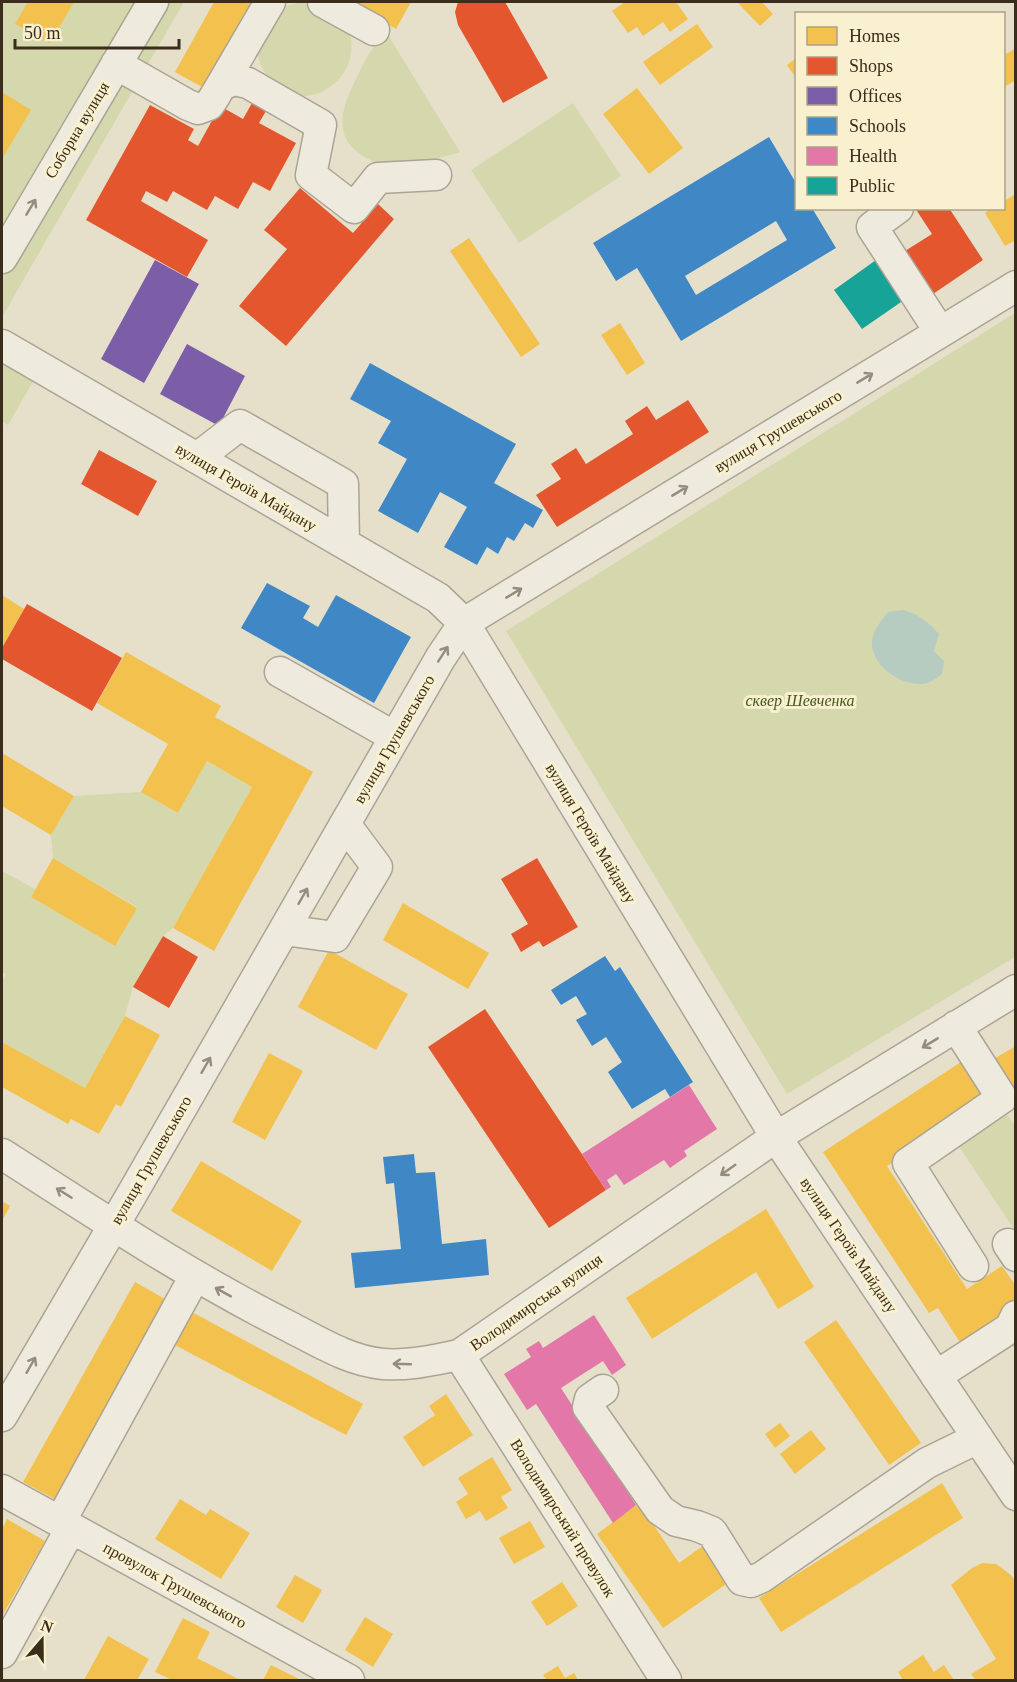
<svg xmlns="http://www.w3.org/2000/svg" width="1017" height="1682" viewBox="0 0 1017 1682" font-family="Georgia,serif">
<style>
.green{fill:#d4d8ac}
.water{fill:#b7ccc0}
.homes{fill:#f2c14e}
.shops{fill:#e4572e}
.offices{fill:#7b5ea7}
.schools{fill:#3f88c5;fill-rule:evenodd}
.health{fill:#e377a8}
.public{fill:#17a398}
.lines{fill:none;stroke-linecap:round;stroke-linejoin:round}
.minor-casing{stroke:#aba495;stroke-width:33}
.minor{stroke:#eeeadd;stroke-width:30}
.oneway{stroke:#948c7c}
.labels{text-anchor:middle;dominant-baseline:central;stroke-width:6;stroke-linejoin:round;paint-order:stroke}
.street-label{font-size:16px;fill:#3a2d1c;stroke:#f8f0cf}
.park-label{font-size:16px;font-style:italic;fill:#465820;stroke:#f8f0cf}
</style>
<rect width="100%" height="100%" fill="#e6e0cb"/>
<path class="green" d="M2 2H184L2 317Z
M298 3C318 3 319 7 334 19 338 23 345 27 348 31 352 36 352 47 351 53 347 89 298 113 272 82 264 73 255 57 258 44 260 39 281 10 285 7 288 5 294 4 298 3Z
M388 35 460 152C439 158 406 169 383 166 378 166 372 161 367 158 331 139 341 109 356 79 364 63 371 44 388 35Z
M573 103 621 176 519 243 471 170Z
M1015 313V957L787 1094 506 631Z
M2 359 35 378 8 425 2 421Z
M207 761 252 787 173 928 163 936 133 987 125 1016 85 1088 2 1042V982L6 974 2 972V871L35 889 31 897 115 946 137 907 53 858 51 835 74 796 141 792 178 813Z
M1002 1107 1015 1126V1231L954 1139Z"/>
<path class="water" d="M903 610C919 614 928 622 939 634L934 651 944 661 942 674C936 679 928 684 921 684 899 685 870 664 872 641 873 630 881 621 888 612Z"/>
<path class="homes" d="M28 2H74L50 43 15 24Z
M214 2H259L209 91 175 72Z
M347 2H411L396 29Z
M625 2H676L688 19 670 32 663 22 643 36 637 27 628 33 612 11Z
M737 2H762L773 14 760 26Z
M697 24 713 47 660 85 643 62Z
M1016 48V80L1004 87V55Z
M796 58V78L787 65Z
M637 88 683 148 649 174 603 114Z
M2 92 31 110 2 159Z
M1016 194V240L1005 246 985 213 991 208H1004V201Z
M469 238 540 344 521 357 450 251Z
M620 323 645 363 627 375 601 335Z
M2 595 24 609 2 648Z
M126 652 221 706 215 717 313 772 214 951 173 928 252 787 207 761 178 813 141 792 168 744 97 703Z
M2 753 74 796 51 835 2 806Z
M53 858 137 908 115 946 31 897Z
M403 903 489 953 468 989 383 940Z
M329 950 408 994 376 1050 298 1007Z
M125 1016 160 1035 121 1107 116 1104 99 1134 71 1119 68 1124 2 1087V1042L85 1088Z
M1016 1046V1097L990 1061Z
M269 1053 303 1071 265 1140 232 1122Z
M961 1062 987 1101 887 1166 967 1289 1002 1266 1016 1286V1308L961 1344 938 1308 929 1313 823 1152Z
M201 1161 302 1221 272 1271 171 1211Z
M2 1201 10 1206 2 1221Z
M766 1209 814 1287 778 1309 756 1272 652 1339 626 1298Z
M135 1282 172 1303 60 1502 23 1482Z
M190 1311 363 1404 346 1435 173 1344Z
M836 1320 921 1443 889 1465 804 1342Z
M446 1394 473 1435 423 1467 403 1437 435 1415 429 1406Z
M780 1423 790 1436 775 1448 765 1434Z
M811 1430 826 1449 795 1474 780 1454Z
M492 1457 512 1490 501 1497 508 1508 486 1521 480 1511 466 1519 456 1502 468 1494 458 1478Z
M942 1483 963 1518 781 1632 759 1598Z
M180 1499 206 1515 210 1509 250 1533 221 1579 155 1539Z
M636 1505 649 1518 679 1563 707 1543 732 1580 663 1628 597 1534Z
M7 1519 45 1541 2 1616V1529Z
M530 1521 545 1547 514 1564 499 1538Z
M982 1563 996 1564 1011 1575 1016 1582V1680H976L971 1674 996 1659 951 1585 972 1568Z
M295 1575 322 1590 303 1623 276 1607Z
M562 1582 578 1606 547 1626 531 1602Z
M365 1617 393 1634 373 1667 345 1650Z
M183 1618 210 1632 197 1658 240 1680H172L155 1672Z
M108 1636 149 1659 137 1680H84Z
M923 1655 934 1672 944 1665 954 1680H903L898 1672Z
M271 1665 301 1680H263Z
M558 1666 565 1678 574 1673 578 1680H547L543 1675Z"/>
<path class="shops" d="M458 2H505L548 78 503 103 458 25 455 12Z
M252 103 266 111 259 123 296 143 270 191 253 182 238 209 215 196 207 210 173 191 167 202 146 191 141 201 208 240 187 277 86 220 150 105 194 129 188 140 198 146 220 106 243 119Z
M300 188 353 233 378 204 394 219 286 346 239 306 287 249 264 230Z
M915 208H949L983 260 933 294 905 251 932 234Z
M688 400 709 432 557 527 536 495 561 479 551 464 576 448 586 464 633 434 625 421 647 406 656 420Z
M99 450 157 481 138 516 81 484Z
M27 604 122 658 92 711 2 659V648Z
M537 858 578 927 543 947 539 941 521 952 511 934 528 924 501 879Z
M163 936 198 957 169 1008 133 987Z
M485 1009 606 1190 549 1228 428 1047Z"/>
<path class="offices" d="M155 260 199 284 144 383 101 359Z
M187 344 245 376 219 426 160 394Z"/>
<path class="schools" d="M769 137 796 183V208H812L836 248 681 341 637 268 616 281 593 243ZM776 221 787 240 696 295 685 276Z
M370 363 516 444 494 483 543 510 533 528 525 523 514 541 507 537 498 554 487 547 477 565 444 547 467 507 453 499 440 492 418 533 378 511 407 459 378 443 391 421 350 399Z
M267 583 310 606 303 618 318 627 336 595 411 637 374 703 241 628Z
M605 956 615 971 620 967 693 1082 670 1097 665 1089 632 1109 608 1072 622 1062 606 1037 592 1046 576 1020 587 1014 576 996 561 1005 551 990Z
M414 1154 416 1173 435 1172 442 1244 486 1239 489 1275 355 1288 351 1253 401 1249 394 1183 386 1184 383 1157Z"/>
<path class="health" d="M689 1085 717 1129 684 1151 687 1156 670 1168 664 1160 624 1185 616 1174 607 1180 611 1187 606 1190 582 1154Z
M594 1315 626 1365 612 1375 603 1361 561 1388 636 1505 613 1523 536 1404 527 1410 504 1374 531 1357 526 1349 539 1341 543 1348Z"/>
<path class="public" d="M876 260 904 300 862 329 834 290Z"/>
<g class="lines">
<g class="minor-casing">
<path id="minor" d="M323 2 374 30
M116 64 188 105 198 109 209 105 215 96 270 2
M222 85 234 80 248 83 321 125 311 175 354 208 378 178 436 175
M898 208 872 227 940 332
M2 258 153 2
M2 345 438 598 464 623 776 1137 1016 1495
M197 458 240 425 343 484 344 543
M280 672 395 737
M284 930 335 937 377 867 345 824
M956 1026 1002 1098 908 1163 973 1266
M2 1154C96 1214 190 1277 290 1327 319 1342 350 1361 383 1364 410 1366 433 1360 459 1355L776 1137 1016 990
M1008 1244 1016 1256
M459 1355 666 1680
M936 1376 1010 1328 1016 1316
M603 1390 590 1399 588 1407 660 1510 676 1521 697 1526 712 1532 742 1580 751 1582 762 1577 927 1463 978 1438
M2 1416 132 1194 441 657 464 623 1016 286
M2 1490 349 1680
M60 1522 195 1276
M2 1653 71 1528"/>
</g>
<use href="#minor" class="minor"/>
</g>
<defs><path id="oneway-shaft" d="M-6 0H5M1.5-3L5.5 0L1.5 3" fill="none" stroke-width="1.6" stroke-linecap="round" stroke-linejoin="round" transform="scale(1.5)"/></defs>
<g class="oneway">
<use href="#oneway-shaft" transform="translate(31 207) rotate(-59)"/>
<use href="#oneway-shaft" transform="translate(865 378) rotate(-31)"/>
<use href="#oneway-shaft" transform="translate(680 491) rotate(-31)"/>
<use href="#oneway-shaft" transform="translate(514 593) rotate(-31)"/>
<use href="#oneway-shaft" transform="translate(443 654) rotate(-57)"/>
<use href="#oneway-shaft" transform="translate(303 896) rotate(-60)"/>
<use href="#oneway-shaft" transform="translate(930 1043) rotate(149)"/>
<use href="#oneway-shaft" transform="translate(206 1065) rotate(-60)"/>
<use href="#oneway-shaft" transform="translate(728 1170) rotate(145)"/>
<use href="#oneway-shaft" transform="translate(64 1193) rotate(-148)"/>
<use href="#oneway-shaft" transform="translate(223 1292) rotate(-151)"/>
<use href="#oneway-shaft" transform="translate(402 1364) rotate(-178)"/>
<use href="#oneway-shaft" transform="translate(31 1365) rotate(-60)"/>
</g>
<g class="labels">
<g class="street-label">
<text transform="translate(77 130) rotate(-59)">Соборна вулиця</text>
<text transform="translate(778 431) rotate(-31)">вулиця Грушевського</text>
<text transform="translate(246 487) rotate(30)">вулиця Героїв Майдану</text>
<text transform="translate(394 739) rotate(-60)">вулиця Грушевського</text>
<text transform="translate(591 833) rotate(59)">вулиця Героїв Майдану</text>
<text transform="translate(151 1160) rotate(-60)">вулиця Грушевського</text>
<text transform="translate(849 1245) rotate(56)">вулиця Героїв Майдану</text>
<text transform="translate(536 1302) rotate(-35)">Володимирська вулиця</text>
<text transform="translate(563 1518) rotate(58)">Володимирський провулок</text>
<text transform="translate(175 1585) rotate(29)">провулок Грушевського</text>
</g>
<g class="park-label">
<text x="800" y="700">сквер Шевченка</text>
</g>
</g>
<rect width="1017" height="1682" fill="none" stroke="#3a2d1c" stroke-width="6"/>
<rect x="795" y="12" width="210" height="198" fill="#f8f0cf" stroke="#aca287" stroke-width="1.5"/>
<rect x="807" y="27" width="30" height="18" fill="#f2c14e" stroke="#aca287" stroke-width="1.5"/>
<text x="849" y="42" font-size="18" fill="#3a2d1c">Homes</text>
<rect x="807" y="57" width="30" height="18" fill="#e4572e" stroke="#aca287" stroke-width="1.5"/>
<text x="849" y="72" font-size="18" fill="#3a2d1c">Shops</text>
<rect x="807" y="87" width="30" height="18" fill="#7b5ea7" stroke="#aca287" stroke-width="1.5"/>
<text x="849" y="102" font-size="18" fill="#3a2d1c">Offices</text>
<rect x="807" y="117" width="30" height="18" fill="#3f88c5" stroke="#aca287" stroke-width="1.5"/>
<text x="849" y="132" font-size="18" fill="#3a2d1c">Schools</text>
<rect x="807" y="147" width="30" height="18" fill="#e377a8" stroke="#aca287" stroke-width="1.5"/>
<text x="849" y="162" font-size="18" fill="#3a2d1c">Health</text>
<rect x="807" y="177" width="30" height="18" fill="#17a398" stroke="#aca287" stroke-width="1.5"/>
<text x="849" y="192" font-size="18" fill="#3a2d1c">Public</text>
<g transform="translate(42 1640) rotate(20)" stroke="#f8f0cf" stroke-width="4.5" paint-order="stroke">
<path d="M0-4.5L10 22L0 15L-10 22Z" fill="#3a2d1c"/>
<text y="-9" font-size="16" font-weight="bold" text-anchor="middle" fill="#3a2d1c">N</text>
</g>
<path d="M15 39v9h164v-9" fill="none" stroke="#3a2d1c" stroke-width="3"/>
<text x="24" y="39" font-size="18" fill="#3a2d1c" stroke="#f8f0cf" stroke-width="4.5" paint-order="stroke">50 m</text>
</svg>
